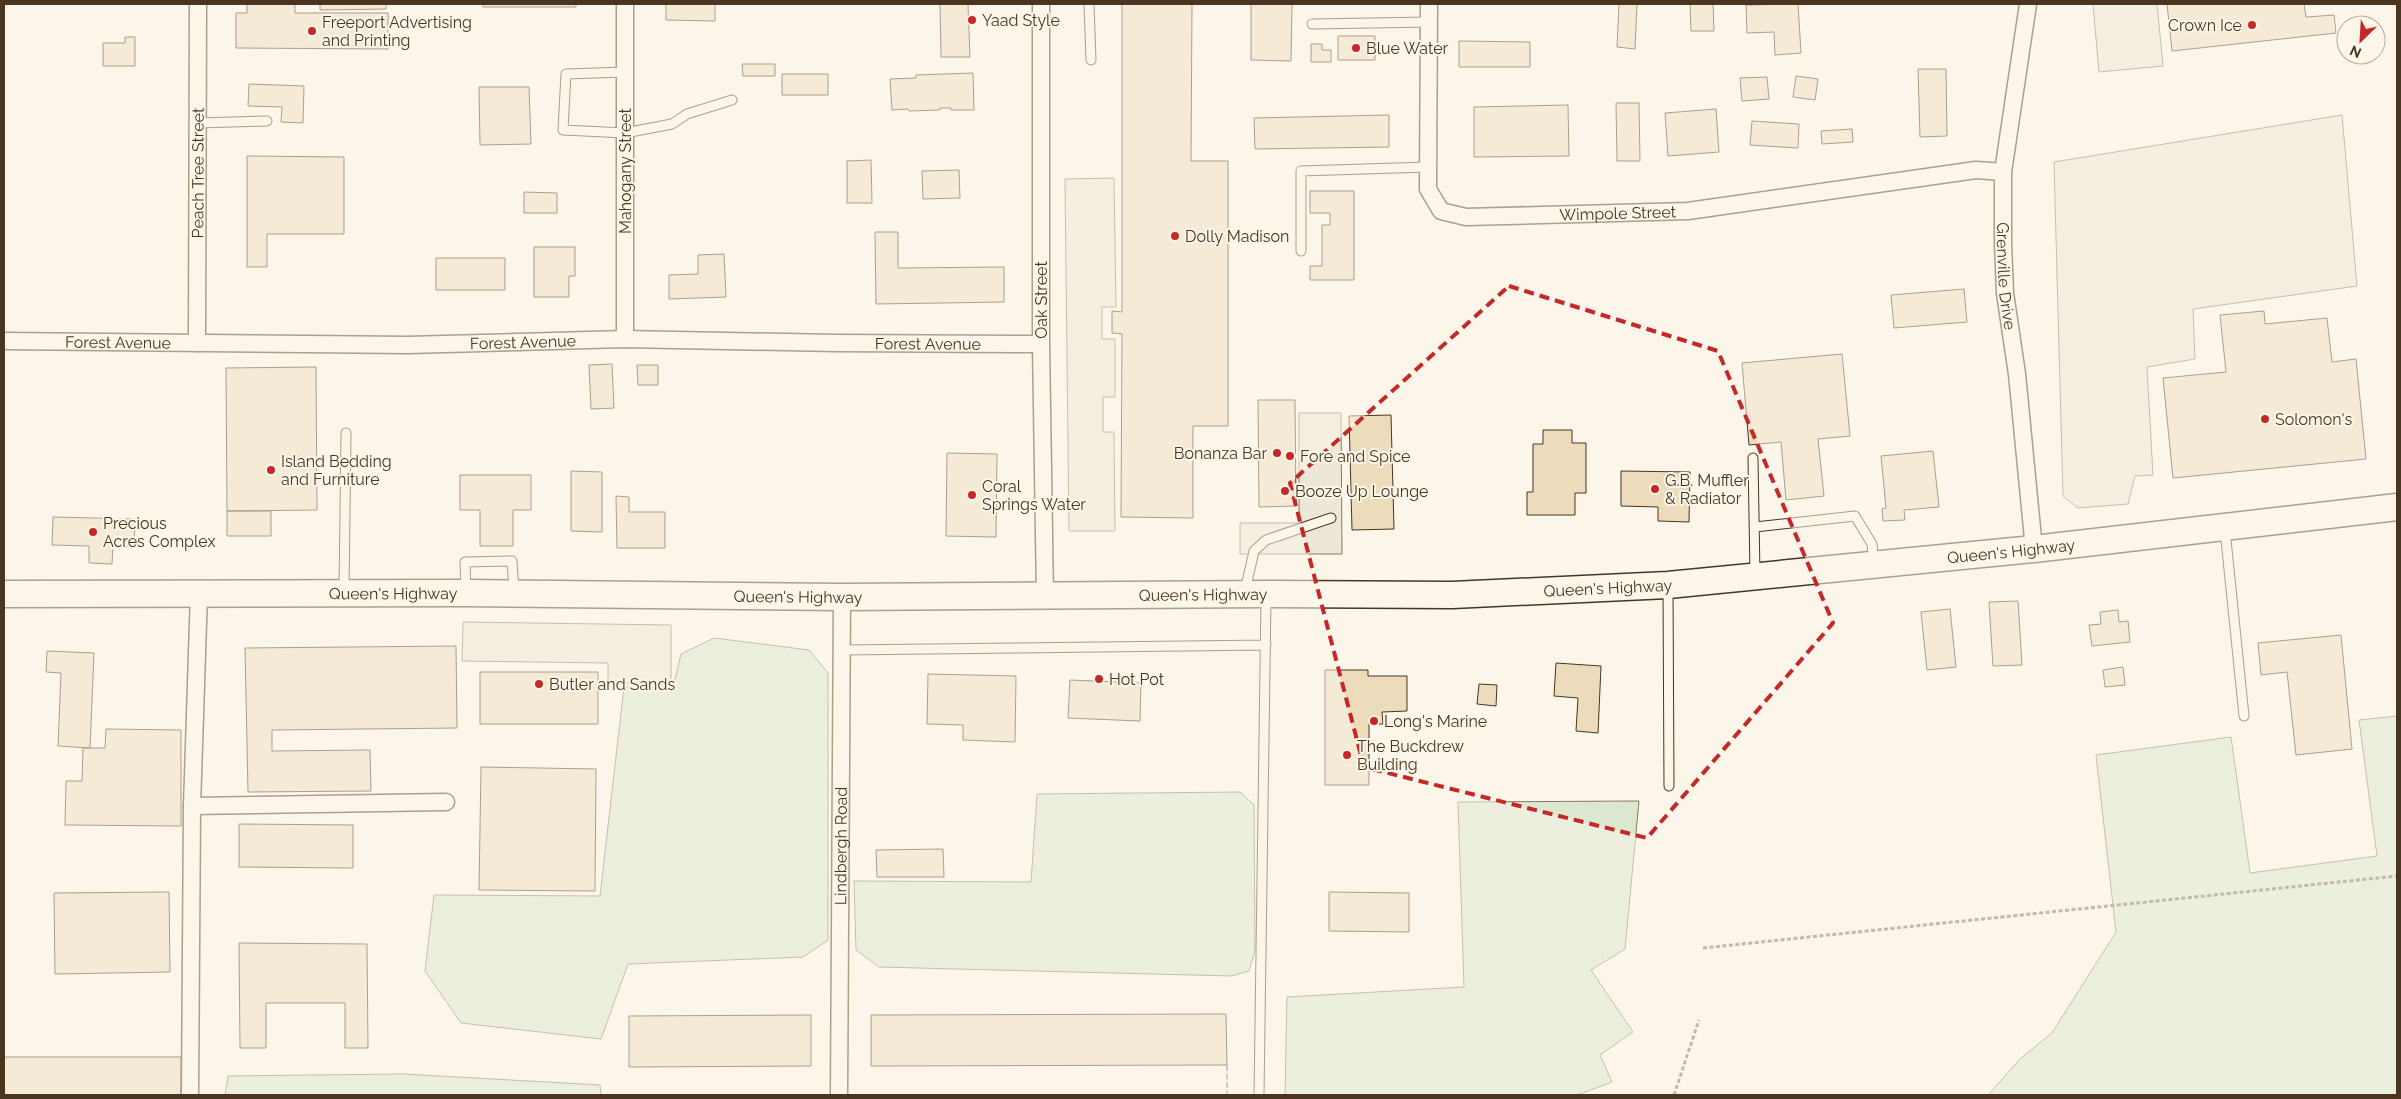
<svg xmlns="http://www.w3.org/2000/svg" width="2401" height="1099" viewBox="0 0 2401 1099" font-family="Raleway,sans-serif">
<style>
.green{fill:#dce7d0;stroke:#887966}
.parking{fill:#ede7d9;stroke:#887966}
.building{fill:#ecdcbc;stroke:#4a3520}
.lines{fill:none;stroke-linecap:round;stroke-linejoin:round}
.service-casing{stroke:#4a3520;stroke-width:11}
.minor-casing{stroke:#4a3520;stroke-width:19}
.primary-casing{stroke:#4a3520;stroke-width:29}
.path{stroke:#7f6f5c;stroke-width:3;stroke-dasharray:4 2.5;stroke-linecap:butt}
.service{stroke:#fbf6e9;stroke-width:9}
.minor{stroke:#fbf6e9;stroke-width:16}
.primary{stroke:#fbf6e9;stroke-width:26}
.fence{stroke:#4a3520;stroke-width:1;stroke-dasharray:6 2.5;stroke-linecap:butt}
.marked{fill:none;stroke:#c62828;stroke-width:4;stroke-dasharray:10 6;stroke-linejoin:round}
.poi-dot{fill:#c62828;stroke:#fbf6e9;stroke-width:2}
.labels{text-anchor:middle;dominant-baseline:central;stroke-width:4;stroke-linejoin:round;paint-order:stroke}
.poi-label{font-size:16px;fill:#4a3520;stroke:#fbf6e9;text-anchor:start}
.street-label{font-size:16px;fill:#4a3520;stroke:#fbf6e9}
</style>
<rect width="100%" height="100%" fill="#fbf6e9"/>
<path class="green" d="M714 638 809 650 828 673V940L803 957 628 964 601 1039 461 1023 425 971 434 895 600 896 624 687 673 688 681 654Z
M2397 716V1095H1988L2021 1058 2052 1033 2116 932 2096 755 2231 737 2250 873 2377 856 2359 720Z
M1240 792 1254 805 1255 951 1249 971 1231 976 879 967 856 950 854 881 1031 882 1037 794Z
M1639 801 1625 949 1591 970 1633 1032 1600 1055 1612 1082 1577 1095H1285L1287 997 1464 987 1458 802Z
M403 1074 600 1085 601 1095H225L228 1076Z"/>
<path class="parking" d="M2093 4H2157L2163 66 2099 72Z
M2342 115 2357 286 2193 309 2195 359 2147 367 2153 475 2135 476 2128 504 2078 508 2063 496 2054 162Z
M1114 178 1116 307H1102V339H1115V397H1103V432H1114L1115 531H1069L1065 179Z
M1299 413H1341L1342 554H1240V523H1299Z
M463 622 671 625V684L608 683V663L462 661Z"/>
<path class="building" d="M247 4H295V13H388V49L236 48V13H247Z
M320 4H386V9L320 10Z
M483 4H576V7H483Z
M666 4H715V21L666 20Z
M940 4H968L970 57H941Z
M1122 4H1192L1191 161H1228V426H1193V518L1121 517 1122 334 1112 333V311L1122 312Z
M1251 4H1292L1291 61 1251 60Z
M1619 4H1637L1635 49 1617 47Z
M1690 4H1713L1714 31H1691Z
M1798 4 1801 53 1775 55 1774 32 1747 33 1746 5Z
M2167 4H2304L2306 17 2334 15 2336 33 2172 51Z
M1338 36H1375V60H1338Z
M125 37H135V66H103V43H125Z
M1459 41 1530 42V67H1459Z
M1311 44H1322V50H1331V62H1311Z
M742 64H775V76H743Z
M1918 69H1946L1947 136 1920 137Z
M973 73 974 110H951V108H940V110L909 111 908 109 892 110 890 79 916 78V75Z
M782 74H828V95H782Z
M1796 76 1818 79 1815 100 1793 97Z
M1767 77 1769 99 1742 101 1740 78Z
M249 84 304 86 303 123 281 122 282 107 248 106Z
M479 87H529L531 144 480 145Z
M1616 103H1639L1640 161H1617Z
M1568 105 1569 156 1474 157V107Z
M1716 109 1719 152 1668 156 1665 113Z
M1389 115V147L1255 149 1254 118Z
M1752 121 1799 124 1798 148 1750 145Z
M1852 129 1853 142 1822 144 1821 131Z
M247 156 344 157V234H267V267H247Z
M871 160 872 203H847V161Z
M959 170 960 198 923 199 922 171Z
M1310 191H1354V280H1310V266H1322V225H1330V213H1310Z
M524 192 557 193V213H524Z
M875 232H898V268L1004 267V302L876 304Z
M534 247H575V276H569V297H534Z
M724 254 726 297 669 299V275L698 274V255Z
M436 258H505V290H436Z
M1964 289 1967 322 1894 328 1891 295Z
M2264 311 2265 324 2327 318 2332 362 2356 359 2366 459 2173 478 2163 378 2226 372 2220 315Z
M1842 354 1850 436 1818 439 1824 496 1786 500 1781 442 1749 445 1742 363Z
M612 364 614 408 591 409 589 365Z
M637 365H658V385H638Z
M316 367 317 510 227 511 226 368Z
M1258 400H1295L1296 506 1259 507Z
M1391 415 1394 529 1352 530 1349 416Z
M1543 430H1572V443H1586V493H1575V515H1527V492H1533V444H1543Z
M1933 451 1939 507 1904 510 1905 520 1883 521 1882 509 1886 508 1881 456Z
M947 453 997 454 996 537 946 536Z
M571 471 602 472V532L571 531Z
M1621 471 1690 472 1689 522 1658 521V507L1621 506Z
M460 475H531V510H513V546H480V510H460Z
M616 496 629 497V512H665V548H617Z
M227 511H271V536H227Z
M53 517 135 519 134 547 113 546 112 564 89 563V546L52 545Z
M2018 601 2022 665 1993 666 1989 602Z
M1950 609 1956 667 1927 670 1921 612Z
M2118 610 2119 622 2128 621 2130 642 2092 646 2089 625 2101 624 2100 612Z
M2341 635 2352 749 2296 755 2287 672 2261 675 2258 643Z
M456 646 457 728 272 730V751L370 750 371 791 248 792 245 648Z
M47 651 94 653 90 748 58 746 61 673 46 672Z
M1556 663 1601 666 1598 733 1576 731 1578 698 1554 696Z
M2123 667 2125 685 2105 687 2103 670Z
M1325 670H1368V676H1407V711L1382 712 1383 724H1369V785H1325Z
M480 672H598V724H480Z
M928 674 1016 676 1015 742 963 740V725L927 724Z
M1070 680 1141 683 1140 721 1068 718Z
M1479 684 1497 685 1496 706 1477 704Z
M106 729 181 730V826L65 825 66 781H82L83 748H105Z
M481 767 596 769 595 891 479 890Z
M239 824 353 825V868L239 867Z
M943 849 944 877H877L876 850Z
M169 892 170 972 55 974 54 893Z
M1329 892 1409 893V932L1329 931Z
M239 943 367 944 368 1048H345V1003H266V1048H240Z
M1226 1014 1227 1065 871 1066V1015Z
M811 1015V1066L629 1067V1016Z
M4 1057H181V1095H4Z"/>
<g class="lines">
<g class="service-casing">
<path id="service" d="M1089 4 1091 60
M1312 24 1429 22
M625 72 566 74 563 130 625 133 672 124 687 114 732 100
M198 123 267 121
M1301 251V171L1428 167
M1753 458 1755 574
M1755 527 1855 516 1872 544 1874 562
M2225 530 2244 716
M1668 588 1669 786
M466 590 465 562 512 561 514 590
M1245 591 1254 551 1266 540 1331 518
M344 592 346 433
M841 650 1266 645
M1259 1095 1266 596"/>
</g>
<g class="minor-casing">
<g id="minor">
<path d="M1041 4V344L1045 597"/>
<path id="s1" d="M1429 4 1428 189 1441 211 1466 217 1688 211 1976 170 2003 172"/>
<path id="s2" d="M2028 4 2003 172V243L2005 293 2017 374 2034 549"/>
<path d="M625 339V4"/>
<path id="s3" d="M4 341 408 345 625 339 835 343 1041 344"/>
<path id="s4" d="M197 343 198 4"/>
<path d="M192 806 446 802"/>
<path d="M190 1095 192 806 199 593"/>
<path id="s5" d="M839 1095 842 597"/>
</g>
</g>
<g class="primary-casing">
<g id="primary">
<path id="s6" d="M4 594 466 593 842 597 1267 594 1452 595 1668 585 2034 549 2397 507"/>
</g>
</g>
<path class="path" d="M1703 948 2397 876
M1674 1095 1699 1020"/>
<use href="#service" class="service"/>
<use href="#minor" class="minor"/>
<use href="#primary" class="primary"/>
<path class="fence" d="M1227 1065V1095"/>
</g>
<path d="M0 0H2401V1099H0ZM1509 286 1718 351 1833 623 1647 838 1364 767 1290 483Z" fill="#fbf6e9" fill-opacity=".55" fill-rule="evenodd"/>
<path class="marked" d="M1509 286 1718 351 1833 623 1647 838 1364 767 1290 483Z"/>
<g class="poi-dot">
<circle cx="972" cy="20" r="5"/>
<circle cx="2252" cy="25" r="5"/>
<circle cx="312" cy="31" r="5"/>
<circle cx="1356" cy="48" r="5"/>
<circle cx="1175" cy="236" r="5"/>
<circle cx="2265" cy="419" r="5"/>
<circle cx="1277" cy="453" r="5"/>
<circle cx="1290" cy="456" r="5"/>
<circle cx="271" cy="470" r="5"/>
<circle cx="1655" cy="489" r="5"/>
<circle cx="1285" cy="491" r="5"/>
<circle cx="972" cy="495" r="5"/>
<circle cx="93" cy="532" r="5"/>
<circle cx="1099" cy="679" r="5"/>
<circle cx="539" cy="684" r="5"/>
<circle cx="1374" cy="721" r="5"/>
<circle cx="1347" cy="755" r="5"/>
</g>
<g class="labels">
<g class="poi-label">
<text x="982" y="20">Yaad Style</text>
<text x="322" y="22">Freeport Advertising<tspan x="322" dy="18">and Printing</tspan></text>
<text x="2242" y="25" text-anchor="end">Crown Ice</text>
<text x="1366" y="48">Blue Water</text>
<text x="1185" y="236">Dolly Madison</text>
<text x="2275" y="419">Solomon's</text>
<text x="1267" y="453" text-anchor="end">Bonanza Bar</text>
<text x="1300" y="456">Fore and Spice</text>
<text x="281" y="461">Island Bedding<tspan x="281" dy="18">and Furniture</tspan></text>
<text x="1665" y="480">G.B. Muffler<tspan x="1665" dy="18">&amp; Radiator</tspan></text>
<text x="982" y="486">Coral<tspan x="982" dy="18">Springs Water</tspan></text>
<text x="1295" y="491">Booze Up Lounge</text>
<text x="103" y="523">Precious<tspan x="103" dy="18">Acres Complex</tspan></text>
<text x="1109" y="679">Hot Pot</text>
<text x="549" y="684">Butler and Sands</text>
<text x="1384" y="721">Long's Marine</text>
<text x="1357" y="746">The Buckdrew<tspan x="1357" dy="18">Building</tspan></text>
</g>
<g class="street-label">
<text transform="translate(625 171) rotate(-90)">Mahogany Street</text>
<text stroke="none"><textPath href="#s4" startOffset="170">Peach Tree Street</textPath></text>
<text stroke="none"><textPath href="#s1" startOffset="388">Wimpole Street</textPath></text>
<text stroke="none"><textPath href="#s2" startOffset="274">Grenville Drive</textPath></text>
<text transform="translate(1041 300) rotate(-90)">Oak Street</text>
<text stroke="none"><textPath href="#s3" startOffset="114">Forest Avenue</textPath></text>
<text stroke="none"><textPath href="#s3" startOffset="519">Forest Avenue</textPath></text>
<text stroke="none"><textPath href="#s3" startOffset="924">Forest Avenue</textPath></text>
<text stroke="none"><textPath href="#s6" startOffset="2009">Queen's Highway</textPath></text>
<text stroke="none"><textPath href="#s6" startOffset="1604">Queen's Highway</textPath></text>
<text stroke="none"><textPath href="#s6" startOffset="389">Queen's Highway</textPath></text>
<text stroke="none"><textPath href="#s6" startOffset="1199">Queen's Highway</textPath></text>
<text stroke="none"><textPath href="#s6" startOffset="794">Queen's Highway</textPath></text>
<text stroke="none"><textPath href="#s5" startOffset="249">Lindbergh Road</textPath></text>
</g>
</g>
<rect width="2401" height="1099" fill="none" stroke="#4a3520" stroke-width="10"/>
<g transform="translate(2361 40) rotate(205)"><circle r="24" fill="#fbf6e9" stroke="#b4a999"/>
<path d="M0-4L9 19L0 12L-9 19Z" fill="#c62828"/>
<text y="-8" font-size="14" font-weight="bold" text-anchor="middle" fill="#4a3520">N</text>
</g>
</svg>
